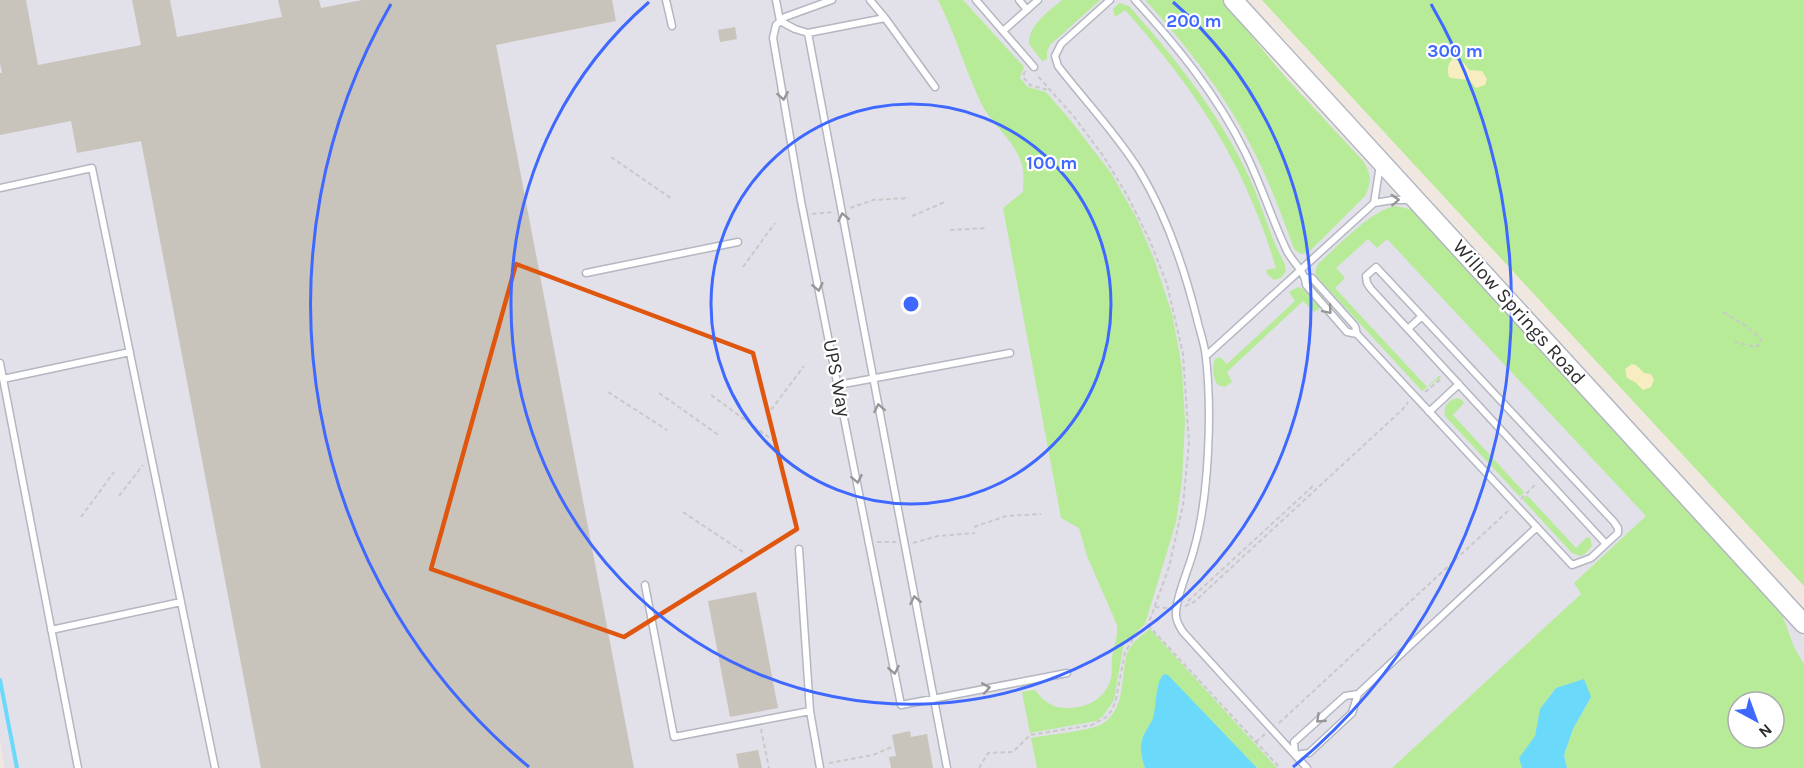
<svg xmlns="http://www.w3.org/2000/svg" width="1804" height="768" viewBox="0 0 1804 768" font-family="Karla,sans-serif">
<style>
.industrial{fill:#e2e0e8;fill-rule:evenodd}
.green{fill:#b7eb98;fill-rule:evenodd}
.sand{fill:#f7edc1}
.water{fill:#6ad9fa}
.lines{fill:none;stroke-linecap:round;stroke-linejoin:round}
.stream{stroke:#6ad9fa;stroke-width:4}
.building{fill:#c8c3bb}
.service-casing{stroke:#b3b7c2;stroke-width:9}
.secondary-casing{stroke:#b3b7c2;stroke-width:21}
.path{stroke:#c9c9c9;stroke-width:2;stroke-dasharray:4.5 3;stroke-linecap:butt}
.service{stroke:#fff;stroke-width:6}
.secondary{stroke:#fff;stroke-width:18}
.oneway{stroke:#969696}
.marked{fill:none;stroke:#df570e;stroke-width:4.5;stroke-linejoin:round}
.ring{fill:none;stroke:#3e68ff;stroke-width:3}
.labels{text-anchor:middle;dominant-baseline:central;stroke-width:4.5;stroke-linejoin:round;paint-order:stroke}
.street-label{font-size:20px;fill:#2e2e2e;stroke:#fff}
.centre{fill:#3e68ff;stroke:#fff;stroke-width:3}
.ring-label{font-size:18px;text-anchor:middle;font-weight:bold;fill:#3e68ff;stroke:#fff;stroke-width:4.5;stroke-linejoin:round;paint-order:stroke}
</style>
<rect width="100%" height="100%" fill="#f0e8e0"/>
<path class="industrial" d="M0 0H1216L1804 637V768H5L0 740ZM1738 702H1774V738H1738Z"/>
<path class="green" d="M938 0H963L1024 67 1020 78 1028 87 1046 92 1071 121 1111 173 1137 219 1154 259 1172 314 1177 340 1182 368 1185 422 1182 480 1176 522 1145 624 1126 642 1123 648 1114 700 1103 716 1096 721 1030 733 1022 692 1035 690C1045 703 1054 709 1070 708 1088 707 1104 699 1110 681 1113 674 1111 665 1112 658 1114 646 1118 637 1117 625L1087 556 1079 528 1061 518 1003 208 1023 192C1023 185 1024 176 1023 169 1018 142 992 126 981 103 965 69 955 33 938 0Z
M1062 0H1100L1050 45 1047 51V59L1042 61 1029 44C1029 24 1048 12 1062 0Z
M1145 0H1222L1286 78 1364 162C1371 174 1372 183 1365 196L1308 253 1301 254 1294 249C1281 213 1268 178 1250 144 1222 90 1185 44 1145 0Z
M1262 0H1804V586Z
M1119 3 1129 6C1176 59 1220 114 1250 179 1263 207 1270 238 1285 264L1286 271 1281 278 1274 280 1267 274 1266 270 1276 268C1245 164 1196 90 1125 10L1115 17 1113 9Z
M1396 206 1417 211 1434 233 1484 288 1542 347 1762 589 1783 617 1794 647 1804 664V768H1567L1564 755 1573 729 1591 697 1556 688 1540 709 1535 736 1520 758 1522 768H1392L1581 594 1574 583 1646 516 1387 239 1377 248 1368 239 1336 268 1345 278 1335 288 1427 387 1439 376 1441 377 1422 391 1318 278 1315 272 1318 264C1336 248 1372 209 1396 206ZM1738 702H1774V738H1738Z
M1298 287 1303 289 1320 307 1319 309 1314 312 1303 301 1227 372 1232 382 1225 387 1218 385C1213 379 1212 367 1215 359L1220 357 1227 364 1295 301 1289 292Z
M1457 398 1462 400 1464 403 1453 415 1524 492 1520 497 1445 416C1443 407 1448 400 1457 398Z
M1527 495 1576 548 1587 537 1590 538 1592 546 1585 554 1580 556 1572 553 1523 500Z
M1150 629 1277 768H1257L1164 674C1155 687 1158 703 1153 719 1150 726 1144 732 1142 740 1139 749 1142 759 1145 768H1037L1031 738C1047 735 1087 731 1100 725 1127 711 1120 677 1127 653 1131 643 1142 635 1150 629Z"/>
<path class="sand" d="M1453 59 1464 63 1469 70 1482 71 1487 79 1485 85 1476 88 1469 80 1450 78C1446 73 1448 62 1453 59Z
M1632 364 1636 365 1644 373 1651 374 1654 380 1651 387 1643 390 1635 382 1627 378 1625 369Z"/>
<path class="water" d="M1164 674 1168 675 1257 768H1145C1142 759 1139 749 1142 740 1144 732 1150 726 1153 718 1157 705 1155 682 1164 674Z
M1584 679 1591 697 1573 729 1564 755 1567 768H1522L1519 758 1535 736 1540 709 1556 688Z"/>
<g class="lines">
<path class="stream" d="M0 680 17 768"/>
</g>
<path class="building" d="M0 0H26L38 65 141 45 132 0H170L177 37 282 17 278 0H319L321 8 362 0H612L616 21 496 45 634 768H261L141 141 77 153 71 121 0 135V73H2L0 63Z
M735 27 737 39 720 42 718 30Z
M756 592 778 708 730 717 708 601Z
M910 731 911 737 927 734 933 768H891L889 757 896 756 892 735Z
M758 750 762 768H739L736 754Z"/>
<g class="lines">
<g class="service-casing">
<path id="service" d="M666 0 672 26
M776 0 780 21
M832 0 785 17 776 25 773 38 801 201 901 705 1067 673
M976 0 1034 67
M1019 0 1027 10
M1110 0 1061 44 1055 56 1058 66C1085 101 1116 133 1139 170 1167 216 1184 267 1197 319 1200 332 1205 345 1206 358 1212 412 1209 497 1194 549 1190 566 1175 599 1176 615 1176 621 1179 626 1183 632L1307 768
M1135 0C1177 46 1217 95 1245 152 1261 184 1271 217 1286 249 1291 261 1306 272 1306 285L1347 332 1357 334
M885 18 935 87
M780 21 795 29 808 33 885 18 870 0
M1003 31 1038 0
M808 33 947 768
M0 188 92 168 215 768
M1374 203 1380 165
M586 273 738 242
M1306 278H1312L1355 326 1357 334 1572 565 1591 558 1606 544 1371 289 1367 283 1366 276 1376 267 1614 522 1618 528V533L1606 544
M1408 329 1422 316
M1206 356 1374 203 1393 200H1410
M0 363 78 768
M3 379 130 352
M838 385 1010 353
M1429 412 1459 384
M799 549 810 711 820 768
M645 585 674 737 810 711
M51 630 181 602
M1358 694 1352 713 1309 753 1295 755 1294 742 1345 696 1358 694 1537 527"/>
</g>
<g class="secondary-casing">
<path id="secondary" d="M1233 0 1804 624"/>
</g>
<path class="path" d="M1025 71 1023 77 1030 85 1051 91
M611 157 672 199
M850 208 873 200 909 198
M812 214 833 212
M912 216 945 202
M950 230 987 228
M743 267 775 223
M1723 312 1746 326 1761 339 1760 344 1755 347 1735 342
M608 392 667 430
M1425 392 1442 378
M659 393 720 436
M711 395 778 444
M771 410 804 366
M119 496 143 465
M1521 499 1536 484
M683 512 743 552
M81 517 114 472
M974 527 1006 516 1041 514
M877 542H896
M913 543 938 536 975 533
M1188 601 1313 486
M1185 606 1194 602 1403 409 1408 402
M1155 607 1167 608
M1148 625 1280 768
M1279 723 1508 511
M761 729 769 768
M1256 742 1265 734
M829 763 873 755 894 746
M979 768 988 753 1013 752 1030 735 1092 725 1108 716 1113 708 1116 699 1125 652 1133 639 1148 625 1169 567 1183 505 1189 443 1183 354 1167 284 1150 241 1127 195 1104 157 1075 118 1037 75"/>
<use href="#service" class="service"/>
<use href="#secondary" class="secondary"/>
</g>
<defs><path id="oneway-chevron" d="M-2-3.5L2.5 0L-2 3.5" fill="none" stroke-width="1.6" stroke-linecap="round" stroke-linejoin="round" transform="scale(1.5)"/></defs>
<g class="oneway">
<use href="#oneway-chevron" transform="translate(783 96) rotate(80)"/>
<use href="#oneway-chevron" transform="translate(1395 200) rotate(-3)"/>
<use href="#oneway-chevron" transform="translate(843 217) rotate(-101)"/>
<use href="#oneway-chevron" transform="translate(818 287) rotate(78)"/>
<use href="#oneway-chevron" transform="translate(1328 310) rotate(49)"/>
<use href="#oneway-chevron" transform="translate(879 408) rotate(-101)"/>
<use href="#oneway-chevron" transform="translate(857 479) rotate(79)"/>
<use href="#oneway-chevron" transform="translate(915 600) rotate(-101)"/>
<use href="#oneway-chevron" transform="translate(894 670) rotate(79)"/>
<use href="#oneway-chevron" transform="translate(986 688) rotate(-10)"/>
<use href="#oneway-chevron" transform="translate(1320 719) rotate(137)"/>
</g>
<path class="marked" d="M516 264 753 353 797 529 624 637 431 569Z"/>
<g class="ring">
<circle cx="911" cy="304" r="200"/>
<path d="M1173 2A400 400 0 1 1 649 2"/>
<path d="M529 767A600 600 0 0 1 391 4M1431 4A600 600 0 0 1 1293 767"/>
</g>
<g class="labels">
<g class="street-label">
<text transform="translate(1519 312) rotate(48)">Willow Springs Road</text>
<text transform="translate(837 378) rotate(79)">UPS Way</text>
</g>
</g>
<circle cx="911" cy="304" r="9" class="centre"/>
<g class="ring-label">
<text x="1194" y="27">200 m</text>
<text x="1455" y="57">300 m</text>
<text x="1052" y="169">100 m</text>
</g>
<g transform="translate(1756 720) rotate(139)"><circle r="28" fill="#ffffff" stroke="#ababab" stroke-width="1.5"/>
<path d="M0-4.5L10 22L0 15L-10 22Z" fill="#3e68ff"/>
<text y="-9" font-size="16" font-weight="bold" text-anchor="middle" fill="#2e2e2e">N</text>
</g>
</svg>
